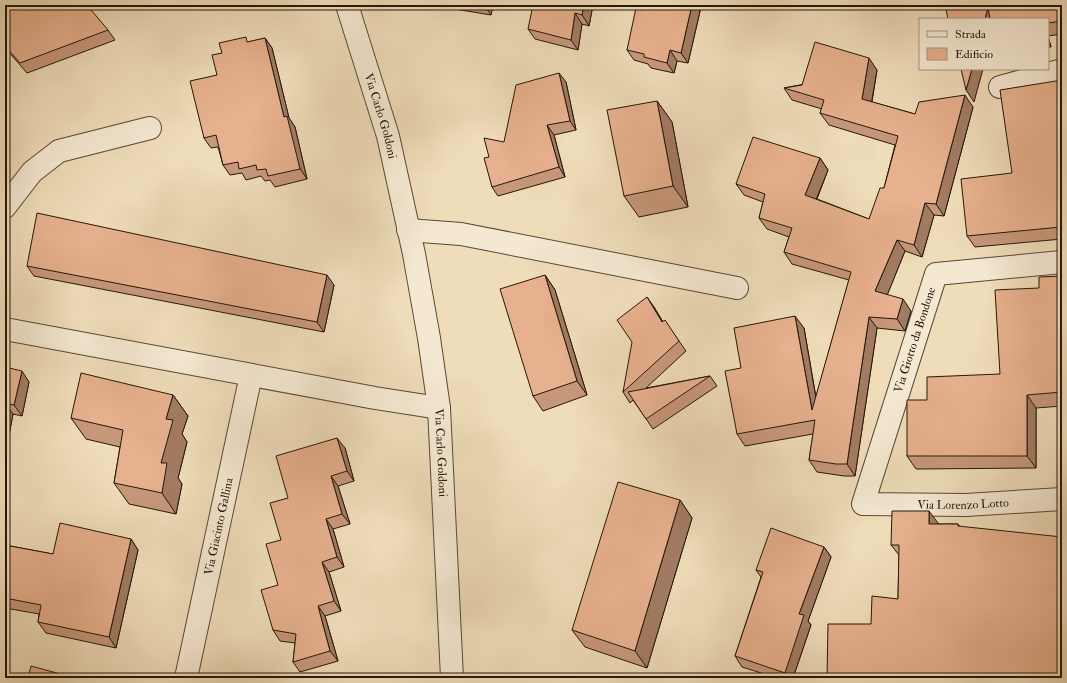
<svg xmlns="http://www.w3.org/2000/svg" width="1067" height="683" viewBox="0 0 1067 683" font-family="'IM FELL Double Pica',serif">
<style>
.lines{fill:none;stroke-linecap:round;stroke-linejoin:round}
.street-casing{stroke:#574934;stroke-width:24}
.street{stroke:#f5e8d2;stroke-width:22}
.wall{fill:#c7977a;stroke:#241808}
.shaded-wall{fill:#a27b63;stroke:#241808}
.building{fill:#e7b08e;stroke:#241808}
.labels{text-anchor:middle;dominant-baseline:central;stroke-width:3;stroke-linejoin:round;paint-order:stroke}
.street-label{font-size:12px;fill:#241808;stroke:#f5e8d2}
</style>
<rect width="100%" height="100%" fill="#efdcb9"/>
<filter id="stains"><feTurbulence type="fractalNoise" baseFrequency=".005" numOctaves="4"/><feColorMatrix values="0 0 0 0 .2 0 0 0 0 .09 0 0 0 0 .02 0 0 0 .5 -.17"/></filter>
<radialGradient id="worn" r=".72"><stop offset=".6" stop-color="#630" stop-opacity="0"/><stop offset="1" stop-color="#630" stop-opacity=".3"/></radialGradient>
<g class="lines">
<g class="street-casing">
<g id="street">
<path id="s1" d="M347 5 388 136 414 254 429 338 439 408 452 678"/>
<path d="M1000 87 1062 70"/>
<path d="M5 207 32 172 59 151 150 128"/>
<path d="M408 230 461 234 737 288"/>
<path id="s2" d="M1062 262 936 274 863 504 966 505 1062 499"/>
<path d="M5 329 375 398 439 408"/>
<path id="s3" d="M186 678 251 375"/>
</g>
</g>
<use href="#street" class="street"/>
</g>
<path class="wall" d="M5 5 108 30 115 40 27 73 7 50 5 53Z
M200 5H206L201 7Z
M452 5H493L491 15 455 9Z
M593 5 589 26 582 24 578 50 535 39 528 29Z
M1062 5V34L1048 36 1051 47H1048V19Z
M701 7 688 63 677 61 674 73 651 68 648 64 634 60 627 50 642 10Z
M265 38 272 48 289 118 295 127 307 179 275 187 270 180 265 181 261 176 246 180 242 173 230 175 223 165 218 147 211 148 204 138 222 53 249 42Z
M877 70 872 102 915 114 973 107 944 216 934 215 922 257 905 251 887 295 911 311 905 331 877 328 855 476H844L817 472 809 460 813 434 745 446 737 434 741 368 804 328 816 397 849 280 792 264 784 252 789 237 767 229 759 218 763 202 744 195 736 184 820 158 828 170 817 199 869 219 884 188 895 145 829 125 820 113 822 109 792 100 784 88Z
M1062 80V239L975 247 967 236 1012 173Z
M566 82 576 130 554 135 565 177 498 196 492 187 489 157Z
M657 101 672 122 688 207 639 217 624 196Z
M27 266 334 285 324 332 34 276Z
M545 275 555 290 587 395 543 411 533 396Z
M1062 276V406L1036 408V468L916 469 907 456 927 400 1000 374 1039 288Z
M654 307 663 322 672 331 686 351 646 388 710 376 717 386 653 429 633 400 630 403 623 392Z
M5 367 29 382 22 416 13 414 8 440H5Z
M173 395 188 416 182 434 187 442 178 478 182 484 176 514 129 504 114 483 120 447 86 439 71 418Z
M345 448 354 481 338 486 350 524 333 529 344 567 329 572 341 611 325 616 338 661 300 672 293 662 295 643 280 641 273 630 278 585 281 540 288 498Z
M680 500 692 518 647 668 585 647 572 630Z
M938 523V524H958L1062 678H827L871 624 898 599 899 555 891 545Z
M131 539 138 550 116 648 46 633 38 622 39 614 5 608V545L53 554Z
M824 547 831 557 808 621 811 625 793 678H777L742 667 735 656 761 577 756 570Z"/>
<path class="shaded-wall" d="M484 5H493L491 15Z
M584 5H593L589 26 582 15Z
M692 5H699L701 7 688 63 681 53Z
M988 7 996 19H985Z
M575 13 582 24 578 50 571 40Z
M1048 36 1051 47 1048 43Z
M265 38 272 48 289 118 295 127 307 179 300 169 284 117Z
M5 47 7 50 5 53Z
M670 50 677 61 674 73 667 63Z
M869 58 877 70 870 111 862 99Z
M972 69H983L974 102 966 90Z
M559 73 566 82 576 130 570 121Z
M965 95 973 107 944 216 936 204Z
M657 101 672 122 688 207 673 186Z
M547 125 554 135 565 177 559 167Z
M820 158 828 170 813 207 805 195Z
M925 203 934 215 922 257 914 245Z
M897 240 905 251 884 303 875 291Z
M327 275 334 285 324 332 317 322Z
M545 275 555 290 587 395 577 381Z
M647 297 654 307 669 332 662 322Z
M903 299 911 311 905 331 897 319Z
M795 316 804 328 820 422 812 410Z
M869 317 877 328 855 476 847 464Z
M22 371 29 382 22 416 14 405Z
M173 395 188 416 182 434 187 442 178 478 182 484 176 514 162 493 161 463 166 419Z
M1027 395 1036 408V468L1027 456Z
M5 403 13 414 8 440 5 436Z
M337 438 345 448 354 481 347 471Z
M331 476 338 486 350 524 342 514Z
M680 500 692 518 647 668 635 651Z
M929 511 938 523 937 535 929 524Z
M326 519 333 529 344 567 337 557Z
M131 539 138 550 116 648 109 637Z
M824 547 831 557 808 621 811 625 793 678H788L785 673 799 614Z
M322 562 329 572 341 611 334 601Z
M318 606 325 616 338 661 330 651Z
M890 674 893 678H890Z"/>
<path class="building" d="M5 5H87L108 30 20 63 5 46Z
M533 5H584L582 15 575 13 571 40 528 29Z
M643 5H692L681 53 670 50 667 63 644 57V54L627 50 636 8 642 10Z
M945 5H1062V21L1048 23V19H990L988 7 985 19H948Z
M246 37 247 42 265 38 284 117 287 116 300 169 268 176 266 169 257 170 256 165 239 169 238 162 223 165 216 135 204 138 190 81 217 75 212 55 222 53 219 43Z
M815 42 869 58 862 99 915 114 919 102 965 95 936 204 925 203 914 245 897 240 875 291 903 299 897 319 869 317 847 464H836L809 460 815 420 737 434 725 371 741 368 734 328 795 316 812 410 851 272 784 252 792 228 759 218 765 194 736 184 753 137 820 158 805 195 869 219 880 188H884L898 136 820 113 824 100 784 88 802 85Z
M961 69H972L966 90Z
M559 73 570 121 547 125 559 167 492 187 484 158 489 157 484 138 504 142 516 85Z
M1062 80V229L1061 227 967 236 961 179 1012 173 1000 90Z
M657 101 673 186 624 196 607 110Z
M37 213 327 275 317 322 27 266Z
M545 275 577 381 533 396 500 289Z
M1062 276V392L1027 395V456H907V400H927V377L1000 374 995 290 1039 288V277Z
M647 297 662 322 665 320 679 341 623 392 632 342 617 320Z
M5 367 22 371 14 405 5 403V405Z
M81 373 173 395 166 419 173 420 161 463H167L162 493 114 483 123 430 71 418Z
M710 376 646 419 628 392Z
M337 438 347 471 331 476 342 514 326 519 337 557 322 562 334 601 318 606 330 651 293 662 296 634 273 630 261 590 278 585 266 544 281 540 270 503 288 498 276 456Z
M618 482 680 500 635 651 572 630Z
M892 511H929V524H958V526L1062 537V678H929L890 674V678H827L828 624H871L872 596 898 599 899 545H891Z
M60 523 131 539 109 637 38 622 41 605 5 598V545L53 554Z
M771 528 824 547 799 614 804 615 785 673 735 656 763 572 756 570Z
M31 666 75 678H28Z"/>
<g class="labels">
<g class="street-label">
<text stroke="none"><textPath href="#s1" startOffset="116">Via Carlo Goldoni</textPath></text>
<text transform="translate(915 340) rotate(-72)">Via Giotto da Bondone</text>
<text stroke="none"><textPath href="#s1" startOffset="459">Via Carlo Goldoni</textPath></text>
<text stroke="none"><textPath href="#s2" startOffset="468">Via Lorenzo Lotto</textPath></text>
<text stroke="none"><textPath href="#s3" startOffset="155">Via Giacinto Gallina</textPath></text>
</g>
</g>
<rect width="1067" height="683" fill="none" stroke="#efdcb9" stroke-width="20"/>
<rect x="6" y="6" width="1055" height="671" fill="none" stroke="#241808" stroke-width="2"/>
<rect x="10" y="10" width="1047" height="663" fill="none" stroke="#241808"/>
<rect x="919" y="18" width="130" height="52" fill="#f5e8d2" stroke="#a19581"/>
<rect x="927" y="31" width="20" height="6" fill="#f5e8d2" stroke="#a19581"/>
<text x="955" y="38" font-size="12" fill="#241808">Strada</text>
<rect x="927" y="48" width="20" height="12" fill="#e7b08e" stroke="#a19581"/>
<text x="955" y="58" font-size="12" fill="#241808">Edificio</text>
<rect width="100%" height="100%" filter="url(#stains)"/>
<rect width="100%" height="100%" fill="url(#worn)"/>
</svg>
